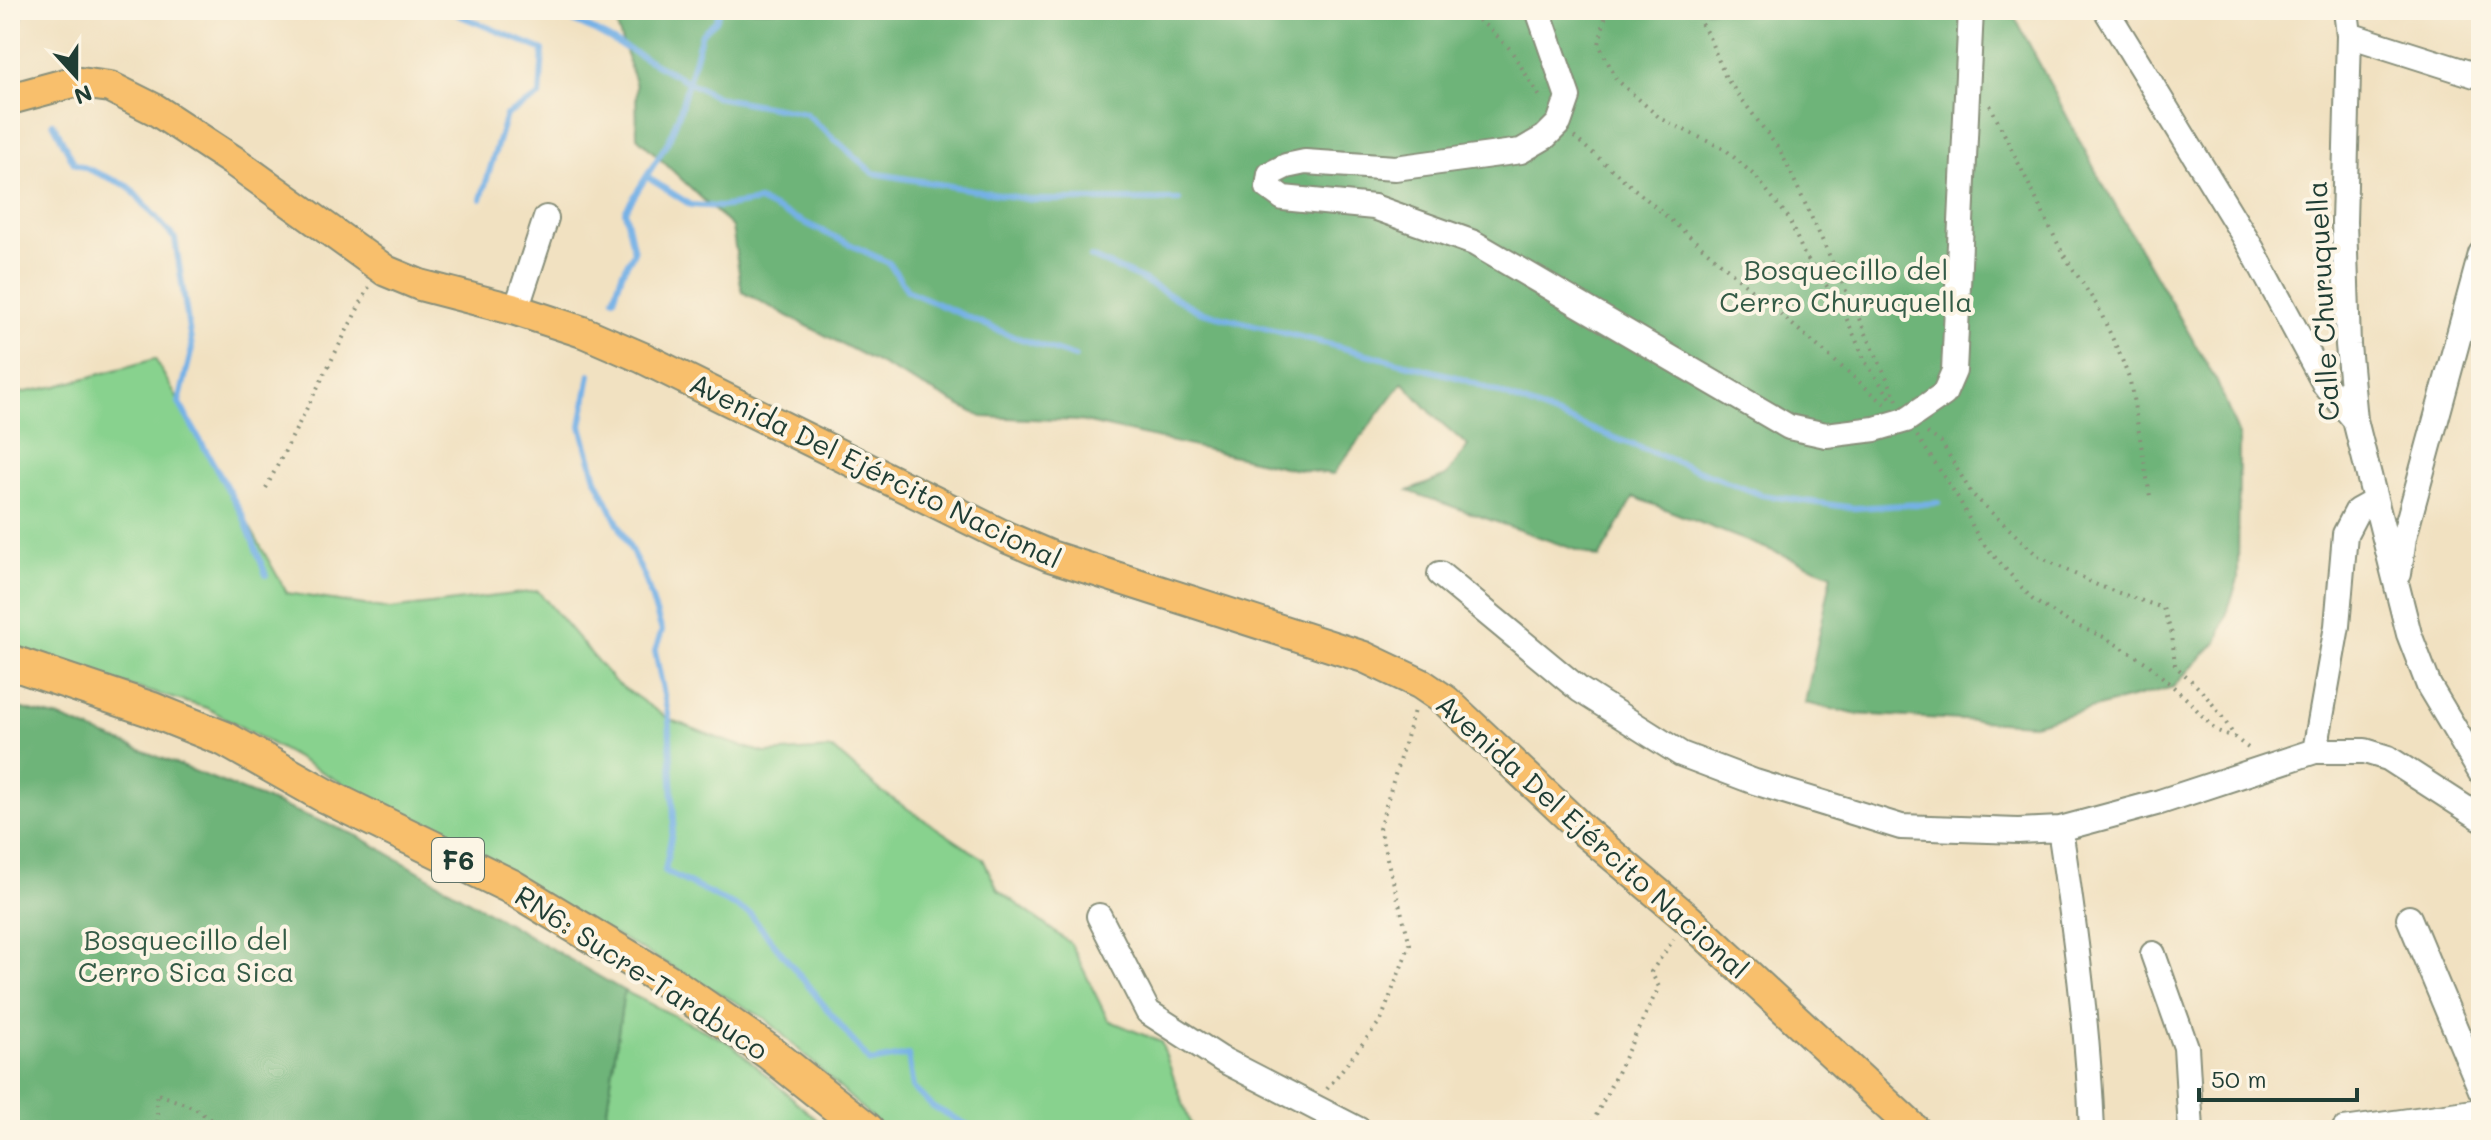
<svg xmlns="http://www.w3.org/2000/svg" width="2491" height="1140" viewBox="0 0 2491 1140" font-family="Mali,sans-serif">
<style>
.green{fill:#88d28e;stroke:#548861;stroke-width:2}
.forest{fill:#6eb479;stroke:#467856;stroke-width:2}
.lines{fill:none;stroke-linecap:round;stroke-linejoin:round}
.stream{stroke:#75b1e6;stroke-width:6}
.minor-casing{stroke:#888f7a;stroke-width:28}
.major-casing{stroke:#888f7a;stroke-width:34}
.highway-casing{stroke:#888f7a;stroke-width:38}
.path{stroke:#888f7a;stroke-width:4;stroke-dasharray:2 6;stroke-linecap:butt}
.minor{stroke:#fff;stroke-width:24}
.major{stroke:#f8bf6c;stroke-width:30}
.highway{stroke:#f8bf6c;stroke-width:34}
.labels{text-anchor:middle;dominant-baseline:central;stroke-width:8;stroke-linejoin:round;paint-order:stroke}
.shield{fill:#fcf5e5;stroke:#617469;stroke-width:2}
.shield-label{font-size:26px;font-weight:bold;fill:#1f3d34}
.park-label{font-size:28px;fill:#345b46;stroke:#fcf5e5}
.street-label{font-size:28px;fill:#1f3d34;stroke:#fcf5e5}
</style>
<rect width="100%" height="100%" fill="#fcf5e5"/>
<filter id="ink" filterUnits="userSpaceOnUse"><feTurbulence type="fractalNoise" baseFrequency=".0125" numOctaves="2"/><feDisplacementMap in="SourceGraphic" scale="16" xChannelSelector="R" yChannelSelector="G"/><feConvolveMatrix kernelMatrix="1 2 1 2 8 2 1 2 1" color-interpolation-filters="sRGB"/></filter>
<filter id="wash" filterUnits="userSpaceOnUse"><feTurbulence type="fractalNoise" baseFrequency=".006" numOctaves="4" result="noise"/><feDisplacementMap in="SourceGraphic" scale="32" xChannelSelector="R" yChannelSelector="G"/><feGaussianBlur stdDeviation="1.8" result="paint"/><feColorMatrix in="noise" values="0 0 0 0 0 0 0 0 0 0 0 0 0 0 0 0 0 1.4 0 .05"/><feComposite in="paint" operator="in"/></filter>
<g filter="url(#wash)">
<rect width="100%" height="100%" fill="#f1e1c1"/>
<path class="green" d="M155 359 287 593 390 609 538 591 615 682 669 719 728 742 765 753 833 749 881 791 983 859 998 890 1071 944 1108 1020 1161 1042 1190 1123 1195 1130H885L766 1019 207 708 10 652V395L57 386Z
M624 991 730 1043 828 1130H604Z"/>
<path class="forest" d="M612 10H2011L2101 181 2217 382 2239 436 2238 579 2218 640 2173 687 2033 724 1854 714 1805 703 1832 574 1634 497 1599 558 1408 491 1446 476 1468 446 1436 418 1403 382 1333 474 1293 469 1080 421 982 417 742 292 732 227 637 137 636 86Z
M10 706 60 718 358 836 624 991 604 1130H10Z"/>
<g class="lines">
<path class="stream" d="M458 10V15L543 50 540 96 506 115 481 199
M549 10 595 31 716 97 805 113 873 173 1033 200H1179
M13 44 20 15 18 10
M53 123 74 163 128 186 175 239 192 348 179 403 243 516 266 575
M647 177 691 205 720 207 759 201 889 263 908 291 1009 335 1075 357
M1091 257 1139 278 1199 311 1460 378 1762 495 1854 508 1938 503
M614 298 623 271 634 252 625 211 669 140 680 111 702 33 716 21 720 10
M590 374 581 426 596 479 645 578 662 631 655 651 669 719 674 821 665 871 750 914 870 1062 908 1055 913 1088 933 1107 977 1130"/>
</g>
</g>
<g filter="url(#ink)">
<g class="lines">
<g class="minor-casing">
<path id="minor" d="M1538 10 1568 97 1559 123 1545 137 1521 151 1395 168 1305 162 1286 166 1270 174 1268 187 1283 198 1374 207 1474 243 1789 427 1826 435 1875 429 1906 420 1944 394 1954 371 1971 10
M2106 10 2252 249 2325 385 2355 420
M2346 10 2349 35 2344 222 2348 345 2355 420 2409 634 2429 686 2481 773
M2349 35 2481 77
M516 310 546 218
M1440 574 1580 690 1681 754 1755 782 1901 827 2018 831 2060 829 2160 802 2315 751H2365L2388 758 2481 818
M2399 574 2404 537 2481 254
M2315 751 2337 626 2345 534 2357 511 2375 501
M2060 829C2075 929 2088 1029 2092 1130
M1099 916 1148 1012 1221 1059 1359 1130
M2409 918 2481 1090
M2153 954 2186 1047 2191 1130
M2344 1130 2481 1111"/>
</g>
<g class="major-casing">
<path id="major" d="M10 99 73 82 110 87 156 110 235 162 386 271 420 285 516 310 583 332 643 358 1008 538 1050 556 1364 657 1421 684 1446 701 1584 831 1688 919 1915 1130"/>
</g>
<g class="highway-casing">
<path id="highway" d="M10 662 150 709 225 739 326 796 510 886 667 981 769 1052 867 1130"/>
</g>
<path class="path" d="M1466 10 1491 30 1510 49 1542 100
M1607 10 1599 44 1616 79 1661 119 1726 150 1756 177 1788 217 1804 254 1841 306 1866 363 1892 400
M1693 10 1708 35 1726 78 1781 152 1897 400
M1990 105 2062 252 2098 307 2121 357 2130 381 2150 496
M1574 137 1886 405
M1927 433 1941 442 1972 494 2038 556 2099 586 2163 608 2172 634 2175 666C2200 687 2218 708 2234 736
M1917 436 1959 499 1979 539 2033 600 2070 623 2104 637 2147 663 2189 701 2215 730 2234 737 2252 751
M266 488 369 287
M1327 1089 1381 1020 1410 944 1379 829 1415 707
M158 1130 156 1093 195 1108 224 1130
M1589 1130 1659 987 1651 972 1674 939"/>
<use href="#minor" class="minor"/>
<use href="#major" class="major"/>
<use href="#highway" class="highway"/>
</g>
</g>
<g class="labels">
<rect class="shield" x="432" y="838" width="52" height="44" rx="6"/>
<g class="shield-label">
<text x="458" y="860">F6</text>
</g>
<g class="park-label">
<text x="1846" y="269">Bosquecillo del<tspan x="1846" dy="32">Cerro Churuquella</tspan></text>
<text x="186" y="939">Bosquecillo del<tspan x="186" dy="32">Cerro Sica Sica</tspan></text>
</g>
<g class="street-label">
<text transform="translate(2322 301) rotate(-93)">Calle Churuquella</text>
<text transform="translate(876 470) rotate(26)">Avenida Del Ejército Nacional</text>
<text transform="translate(1593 836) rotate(42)">Avenida Del Ejército Nacional</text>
<text transform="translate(642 972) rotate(33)">RN6: Sucre-Tarabuco</text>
</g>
</g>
<rect width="2491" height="1140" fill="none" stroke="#fcf5e5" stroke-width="40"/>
<g transform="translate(76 76) rotate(159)" stroke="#fcf5e5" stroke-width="6" paint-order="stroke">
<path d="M0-6L14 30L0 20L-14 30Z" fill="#1f3d34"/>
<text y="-12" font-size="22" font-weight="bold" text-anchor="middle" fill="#1f3d34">N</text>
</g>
<path d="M2199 1088v12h158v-12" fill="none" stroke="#1f3d34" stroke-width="4"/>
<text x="2211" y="1088" font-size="24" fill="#1f3d34" stroke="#fcf5e5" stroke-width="6" paint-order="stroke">50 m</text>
</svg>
